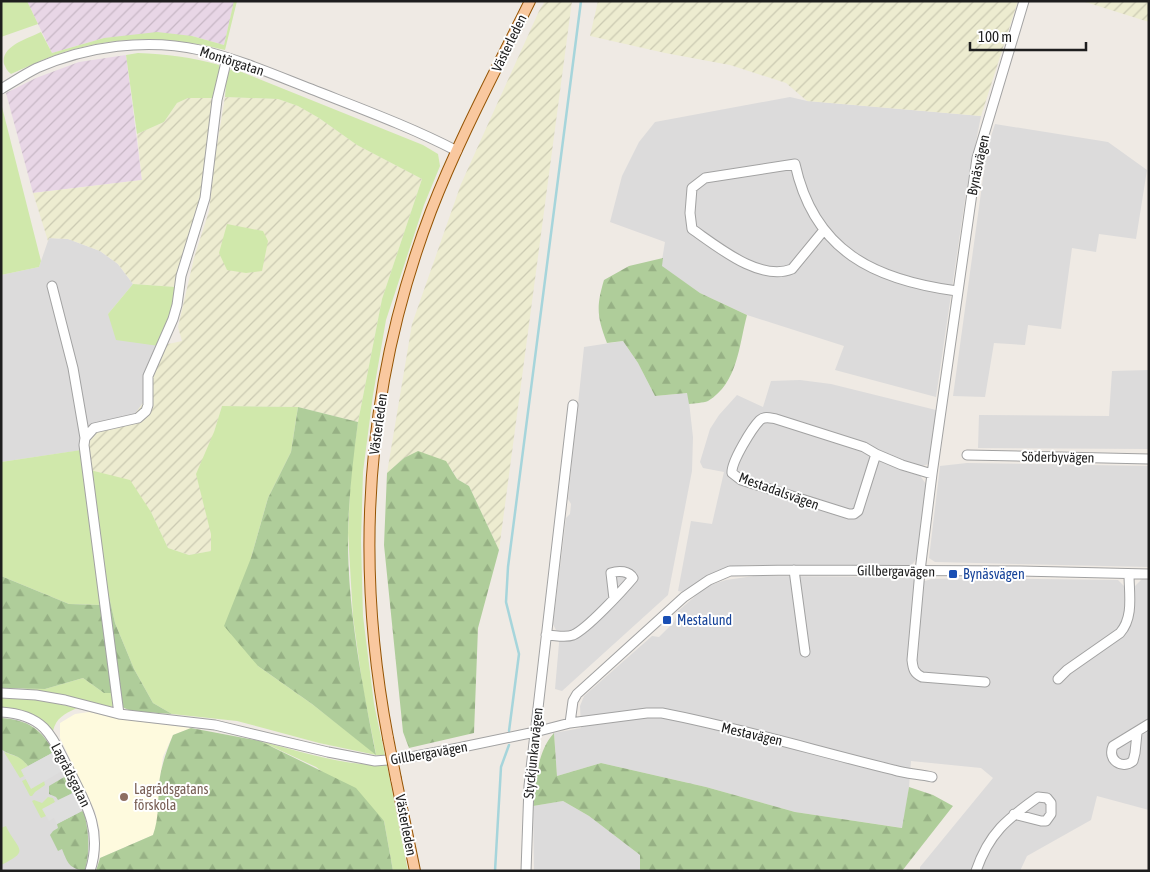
<svg xmlns="http://www.w3.org/2000/svg" width="1150" height="872" viewBox="0 0 1150 872" font-family="'Asap Condensed',sans-serif">
<style>
.residential{fill:#dcdbdb}
.industrial{fill:url(#industrial-furrows)}
.education{fill:#fefade}
.farmland{fill:url(#farmland-furrows)}
.grass{fill:#d0e8ab}
.forest{fill:url(#forest-firs)}
.parking{fill:#dedede}
.lines{fill:none;stroke-linecap:round;stroke-linejoin:round}
.stream{stroke:#a6d5db;stroke-width:2.5}
.minor-casing{stroke:#a2a2a2;stroke-width:11}
.major-casing{stroke:#945404;stroke-width:12}
.minor{stroke:#fff;stroke-width:9}
.major{stroke:#f9c89f;stroke-width:10}
.major-bridge-casing{stroke:#945404;stroke-width:12;stroke-linecap:butt}
.major-bridge{stroke:#f9c89f;stroke-width:10}
.transit-dot{fill:#1a4fb4;stroke:#fff;stroke-width:2}
.education-dot{fill:#8d6e63;stroke:#fff;stroke-width:2}
.labels{text-anchor:middle;dominant-baseline:central;stroke-width:4;stroke-linejoin:round;paint-order:stroke}
.street-label{font-size:14px;fill:#1e1e1e;stroke:#fff}
.transit-label{font-size:14px;fill:#164399;stroke:#fff;text-anchor:start}
.education-label{font-size:14px;fill:#785e54;stroke:#fff;text-anchor:start}
</style>
<defs>
<pattern id="industrial-furrows" width="10" height="10" patternUnits="userSpaceOnUse" patternTransform="scale(1.25)"><rect width="10" height="10" fill="#e8d6e6"/><path d="M-1 1l2-2M0 10L10 0M9 11l2-2" fill="none" stroke="#c7b7c5"/></pattern>
<pattern id="farmland-furrows" width="10" height="10" patternUnits="userSpaceOnUse" patternTransform="scale(1.25)"><rect width="10" height="10" fill="#edecd0"/><path d="M-1 1l2-2M0 10L10 0M9 11l2-2" fill="none" stroke="#cbcab2"/></pattern>
<pattern id="forest-firs" width="22" height="20" patternUnits="userSpaceOnUse" patternTransform="scale(1.25)"><rect width="22" height="20" fill="#afcd9a"/><path d="M5 1l3.5 6h-7zM16 11l3.5 6h-7z" fill="#96b084"/></pattern>
</defs>
<rect width="100%" height="100%" fill="#efeae4"/>
<path class="residential" d="M790 97 807 101 981 116 966 193 936 397 835 370 844 346 747 315 700 293 661 266 665 242 610 222 622 176 639 142 655 122Z
M995 124 1108 142 1147 170 1136 239 1099 234 1096 252 1072 248 1061 329 1028 325 1025 345 994 343 985 397 953 396 987 149Z
M49 238 68 239 100 251 118 264 133 284 108 314 159 346 143 382V403L134 415 89 449 1 462V275L39 267Z
M623 341 638 363 655 396 688 393 693 437 692 471 668 595 562 691 555 689 560 632 556 630 553 624 566 518 570 514 571 504 568 499 584 347Z
M1149 370V449L978 448 979 415 1109 416 1112 371Z
M800 380 831 384 936 410 929 464 922 466 921 477 926 484 917 558 911 566 747 565 723 569 683 592 678 591 691 521 712 524 724 472 703 468 700 462 710 429 719 415 737 395 763 407 771 381Z
M967 463 1149 466V567L935 562 929 558 940 466Z
M754 576 911 577 915 581H925L931 579 969 578 1118 580 1125 587H1134L1142 579H1149V810L1097 796 1091 820 1027 856 1020 871H920V867L993 778 981 768 911 761 909 787 903 828 795 812 706 787 601 763 557 776 554 733 581 728 580 706 584 696 652 636 659 637 674 622 678 611 707 586 726 580Z
M1 718 14 719 28 724 46 738 54 752 78 797 89 830 90 846 85 871H1Z
M563 801 589 816 640 855V871H534L533 806Z"/>
<path class="industrial" d="M27 1H234V2L224 45 192 36 104 38 52 53Z
M126 55 142 180 33 193 6 93 36 78 79 62Z"/>
<path class="education" d="M89 712 119 719 191 728 173 735 163 757 159 784 158 822 153 835 100 858V831L95 811 60 738V723L75 714Z"/>
<path class="farmland" d="M545 1H572L499 550 469 486 457 479 452 470 404 458 387 473 412 324 461 184 539 11Z
M598 1H1018L981 116 807 101 786 83 730 65 665 53 590 36Z
M1082 1H1149V22Z
M225 97 278 99 298 106 319 118 357 145 422 179 382 299 358 422 298 407 222 406 214 432 212 551 189 555 168 548 151 512 90 470 87 426 134 415 143 403V382L159 346 182 341 178 327 194 258 209 211 215 157Z
M188 98H214L204 191 176 287 133 284 118 264 100 251 68 239 49 238 48 241 33 193 142 180 137 134 164 122 177 103Z"/>
<path class="grass" d="M1 1H27L38 24 1 37Z
M234 1H237L225 50C168 35 109 35 53 56 39 61 25 68 11 74 7 71 6 68 4 64 0 46 29 38 41 32L52 53 104 38 157 32 192 36 224 45Z
M138 53C166 54 192 57 219 65L221 70 214 98H188L177 103 164 122 137 134 126 55Z
M234 69 423 145 438 154 440 166 424 205 386 320 373 395 363 472 361 541 363 616 374 704 385 756 376 755 319 743 237 721 172 714 153 703 134 669 115 623 108 592 90 470 130 480 151 512 168 548 189 555 211 551V534L196 474 214 432 222 406 298 407 291 452 268 498 251 558 258 666 312 704 376 754 363 689 353 617 348 533 351 469 358 422 382 299 422 179 357 145 319 118 298 106 278 99 225 97 227 71Z
M1 103 41 261 39 267 1 275Z
M227 224 263 231 268 241 262 271 246 273 227 270 219 253Z
M133 284 176 287 174 305 159 346 116 340 108 314Z
M81 450 87 505 101 605 69 604 1 576V462Z
M83 678 104 693H114L115 704 111 707 23 688 45 689Z
M1 698 41 700 77 708C64 714 56 718 53 731 38 715 23 709 1 708Z
M260 741C302 752 344 766 387 765L408 871H393L384 821 316 767Z
M4 752 21 758 28 766 21 770 24 776 20 778Z
M26 779 31 788 44 781 45 785 35 792 32 796H30L22 781Z
M48 797 53 798 55 802 43 809 46 816 41 818 32 801 34 800 42 803Z
M6 826C17 850 32 850 1 865V828Z"/>
<path class="forest" d="M663 258 662 266 700 293 747 315C739 345 738 383 708 401 703 403 695 403 689 404L687 393 655 396 638 363 623 341 607 343C597 317 596 307 604 280L629 266Z
M298 407 358 422C353 459 349 495 348 532 347 607 362 682 376 755L312 704 258 666 224 626 251 558 268 498 291 452Z
M418 451 446 461 457 479 469 486 499 550 478 628 474 733 409 748 403 732 384 545 387 473 404 458Z
M1 576 69 604 101 605 114 693H104L83 678 45 689 1 688Z
M108 592 115 623 134 669 153 703 172 714 131 711 122 707 115 662Z
M1 718C29 720 41 729 54 752L28 766C18 753 12 757 1 749Z
M191 728 260 741 356 788 384 821 393 871H96L100 858 153 835C159 818 158 802 159 784 161 767 166 752 173 735Z
M554 733 557 776 601 763 706 787 795 812 902 828 909 787 933 795 953 806 902 871H640V855L589 816 563 801 533 806C537 780 536 753 554 733Z
M66 776 75 792 58 800 56 797 49 794V786Z
M82 811 84 812C89 833 90 850 85 871 69 868 68 864 62 849L58 851 50 835 53 831 58 828 57 824Z"/>
<path class="parking" d="M52 753 62 771 31 789 21 770Z
M73 793 82 811 57 824 54 818 49 821 42 809Z"/>
<g class="lines">
<path class="stream" d="M509 731 519 654 506 602 508 567 581 1
M495 871 501 767 509 745"/>
<g class="minor-casing">
<path id="minor" d="M1 89C13 82 25 74 37 68 87 46 147 38 200 50 238 59 275 75 311 89 359 108 411 127 457 151
M824 230 792 269C760 282 718 247 692 229L690 213 692 188 705 178 795 164C814 251 874 280 957 291
M52 286 73 368 85 438 84 445 119 714
M85 438 94 428 138 418 146 411 148 405V376L173 319 177 305 181 276 205 198 217 100 227 58
M876 454 864 447 776 419C770 418 765 416 760 420 752 428 731 462 732 473L741 480 849 514H854L858 511 876 454 902 465 932 474
M967 455 1149 459
M794 570 805 652
M546 635C555 635 565 638 573 635 587 629 622 591 633 578 629 571 619 570 611 573L614 599
M1058 679 1067 670 1120 633C1134 617 1129 594 1129 574
M985 682 922 677C914 673 913 669 912 660L920 571 932 474 977 158 1024 1
M1 693 36 695 65 700 119 714 215 725 328 752 375 761 400 759 453 749 535 732 570 723 647 713H662C740 728 816 751 894 770 906 774 919 774 932 777
M1 712C17 713 33 717 44 728 55 739 61 755 68 768 86 803 103 831 90 871
M570 723 573 701 577 694 598 675 684 597 709 580 730 571 794 570 1020 571 1149 574
M1137 733 1135 753 1133 761C1122 770 1107 760 1113 746L1149 724
M526 871 529 786 573 405
M976 871C989 833 1007 819 1038 797L1047 798 1051 803V814L1046 821H1041L1014 814"/>
</g>
<g class="major-casing">
<path id="major" d="M388 738C354 559 366 382 431 211 459 139 496 70 530 1
M396 779 415 871"/>
</g>
<use href="#minor" class="minor"/>
<use href="#major" class="major"/>
<g class="major-bridge-casing">
<path id="major-bridge" d="M388 738 396 779"/>
</g>
<use href="#major-bridge" class="major-bridge"/>
</g>
<g class="transit-dot">
<rect x="948" y="569" width="10" height="10" rx="2.5"/>
<rect x="662" y="615" width="10" height="10" rx="2.5"/>
</g>
<circle class="education-dot" cx="124" cy="797" r="5"/>
<g class="labels">
<g class="street-label">
<text transform="translate(509 43) rotate(-64)">Västerleden</text>
<text transform="translate(232 61) rotate(18)">Montörgatan</text>
<text transform="translate(978 165) rotate(-78)">Bynäsvägen</text>
<text transform="translate(378 424) rotate(-82)">Västerleden</text>
<text transform="translate(1058 457) rotate(1)">Söderbyvägen</text>
<text transform="translate(779 491) rotate(20)">Mestadalsvägen</text>
<text transform="translate(896 571) rotate(1)">Gillbergavägen</text>
<text transform="translate(752 734) rotate(13)">Mestavägen</text>
<text transform="translate(429 753) rotate(-10)">Gillbergavägen</text>
<text transform="translate(533 753) rotate(-84)">Styckjunkarvägen</text>
<text transform="translate(71 775) rotate(63)">Lagrådsgatan</text>
<text transform="translate(406 825) rotate(79)">Västerleden</text>
</g>
<g class="transit-label">
<text x="963" y="574">Bynäsvägen</text>
<text x="677" y="620">Mestalund</text>
</g>
<g class="education-label">
<text x="134" y="789">Lagrådsgatans<tspan x="134" dy="16">förskola</tspan></text>
</g>
</g>
<rect width="1150" height="872" fill="none" stroke="#1e1e1e" stroke-width="5"/>
<path d="M970 42v8h116v-8" fill="none" stroke="#1e1e1e" stroke-width="2.5"/>
<text x="978" y="42" font-size="15" fill="#1e1e1e" stroke="#ffffff" stroke-width="4" paint-order="stroke">100 m</text>
</svg>
